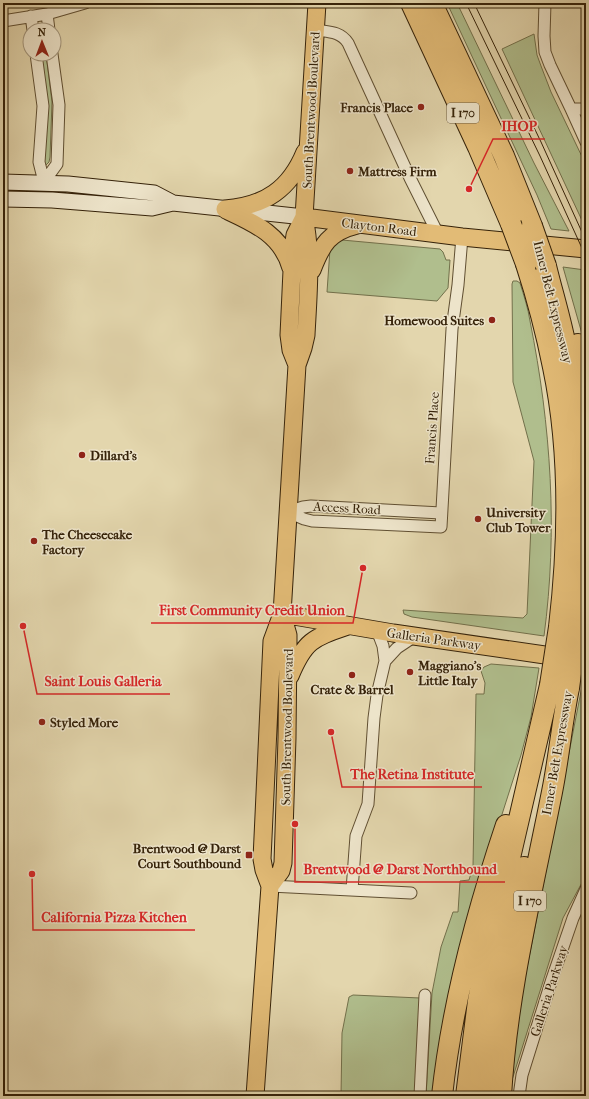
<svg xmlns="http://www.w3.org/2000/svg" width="589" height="1099" viewBox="0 0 589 1099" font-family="'IM FELL French Canon',serif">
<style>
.green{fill:#b0be8d;stroke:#72704b}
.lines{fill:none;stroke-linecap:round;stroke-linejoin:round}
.minor-casing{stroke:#604f32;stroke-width:13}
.secondary-casing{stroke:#352209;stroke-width:17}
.primary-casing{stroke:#352209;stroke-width:19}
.motorway-casing{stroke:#352209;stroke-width:22}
.minor{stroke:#ede4ca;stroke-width:11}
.secondary{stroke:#ede4ca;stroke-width:15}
.primary{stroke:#e2bb76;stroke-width:17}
.motorway{stroke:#e2bb76;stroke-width:20}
.tram{stroke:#352209;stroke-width:1}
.motorway-bridge-casing{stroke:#352209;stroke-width:22;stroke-linecap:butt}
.motorway-bridge{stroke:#e2bb76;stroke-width:20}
.poi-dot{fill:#8f2418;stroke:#ede4ca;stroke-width:1.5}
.labels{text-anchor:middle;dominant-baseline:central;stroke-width:3;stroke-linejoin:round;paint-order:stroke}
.shield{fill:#ede4ca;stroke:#6c5c43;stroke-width:1}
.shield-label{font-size:12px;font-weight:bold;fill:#352209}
.poi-label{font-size:13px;font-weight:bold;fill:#352209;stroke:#ede4ca;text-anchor:start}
.street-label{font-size:13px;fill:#352209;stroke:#ede4ca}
.leader{fill:none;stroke:#d62828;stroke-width:1.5}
.callout-dot{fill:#d62828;stroke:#ede4ca;stroke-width:1.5}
.callout-label{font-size:14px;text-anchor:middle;font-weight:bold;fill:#d62828;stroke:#ede4ca;stroke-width:3;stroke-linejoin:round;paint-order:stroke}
</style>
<rect width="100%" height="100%" fill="#e3d6ad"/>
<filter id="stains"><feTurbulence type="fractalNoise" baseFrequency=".005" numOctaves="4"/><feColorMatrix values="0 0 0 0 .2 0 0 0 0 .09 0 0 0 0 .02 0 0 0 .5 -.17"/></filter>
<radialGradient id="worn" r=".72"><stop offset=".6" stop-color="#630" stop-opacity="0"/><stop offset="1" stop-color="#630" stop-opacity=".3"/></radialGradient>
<path class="green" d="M447 3H457L534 163 569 231 551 229 537 195Z
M534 34 537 55 541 66 551 92 586 165V229L502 49Z
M39 54H46L52 102 50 157 49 162 46 165H44Z
M342 240 440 249 443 252 446 260H450L448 288 437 301 327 292 330 249 337 242Z
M563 267 585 270 586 271V348Z
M513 281H517L520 283C524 296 528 308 530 321 551 426 558 531 544 636L412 617 404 614 403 610 523 618 527 614 534 461 513 382 512 284Z
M491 664 539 668 531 717 521 755 489 855 433 1096H426L432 993 441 947 453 912H458L460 881 469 880 473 867 476 694H484L485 683 481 671 484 667Z
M584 676H586V875L563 918 512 1080 519 1009Z
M353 995 420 998 415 1096H341L342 1033 349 997Z"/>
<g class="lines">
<g class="minor-casing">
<path id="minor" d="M545 3 544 36 545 52 550 65 571 109 586 142
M47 14 49 30
M31 16 33 30
M3 21 47 14 85 3
M316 30C328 32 340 31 348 43L410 178 438 234
M36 54 43 106 39 162 44 182
M571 109H586
M44 182 57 164 59 105 52 54
M288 512 304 519 312 521 441 527 452 329 458 285 462 237
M288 512 303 507 311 506 441 513
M385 661 397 648 415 636
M270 886 411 893
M352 890 356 836 368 804 374 718 377 695 385 661 383 646 377 630
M420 1096 425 995
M519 1096 522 1075 552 979 573 918 586 889"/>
</g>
<g class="secondary-casing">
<path id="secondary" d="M3 182 68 184 154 193 173 203
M3 199 52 200 152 208 173 203 304 217"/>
</g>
<g class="primary-casing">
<path id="primary" d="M225 209C265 206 290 189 305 152
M226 210C254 223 282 235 291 268
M304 217 462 237 586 249
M312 270C322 244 329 232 357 225
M297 365 291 350 289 335 293 249 295 235 304 217
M282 614 393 633 586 661
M290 676C305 640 313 638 348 626
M270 886 281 871 283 863 287 738 288 642V635L282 614
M255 1096 270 886 264 870 262 859 272 641 282 614 297 365 303 348 306 335C308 296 312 255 304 217L317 3"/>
</g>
<g class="motorway-casing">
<path id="motorway" d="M411 3 478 147 511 224
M432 3 504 156 532 226
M526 264C537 298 546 332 553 367 571 453 569 541 559 627
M546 266C553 295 562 323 567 352 585 444 587 537 577 630
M578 344 586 377
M442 1096C452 1003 476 914 506 825
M466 1096 478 1001 484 970 550 685
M484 1096C489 1018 505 942 524 867
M501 1096C507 993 532 893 552 792 559 757 562 722 569 688"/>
</g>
<use href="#minor" class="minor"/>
<use href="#secondary" class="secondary"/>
<use href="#primary" class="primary"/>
<use href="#motorway" class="motorway"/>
<path class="tram" d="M466 3 540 156 586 257
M474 3 541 142 586 241"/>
<g class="motorway-bridge-casing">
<path id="motorway-bridge" d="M511 224 526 264
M532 226 546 266
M550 685 559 627
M569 688 577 630"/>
</g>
<use href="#motorway-bridge" class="motorway-bridge"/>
</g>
<g class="poi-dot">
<circle cx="421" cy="107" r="4"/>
<circle cx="350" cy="171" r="4"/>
<circle cx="492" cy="320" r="4"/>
<circle cx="82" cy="455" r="4"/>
<circle cx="478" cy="519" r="4"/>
<circle cx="34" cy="541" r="4"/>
<circle cx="410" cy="672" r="4"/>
<circle cx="352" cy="675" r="4"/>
<circle cx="42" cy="722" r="4"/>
<rect x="245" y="851" width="8" height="8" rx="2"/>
</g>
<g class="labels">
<g class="shield">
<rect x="447" y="103" width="32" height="20" rx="3"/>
<rect x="514" y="891" width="32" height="20" rx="3"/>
</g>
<g class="shield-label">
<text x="463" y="113">I 170</text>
<text x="530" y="901">I 170</text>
</g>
<g class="poi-label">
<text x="413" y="107" text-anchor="end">Francis Place</text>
<text x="358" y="171">Mattress Firm</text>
<text x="484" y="320" text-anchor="end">Homewood Suites</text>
<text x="90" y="455">Dillard's</text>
<text x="486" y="512">University<tspan x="486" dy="15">Club Tower</tspan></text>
<text x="42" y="534">The Cheesecake<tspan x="42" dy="15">Factory</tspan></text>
<text x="418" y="665">Maggiano's<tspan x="418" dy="15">Little Italy</tspan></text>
<text x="352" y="689" text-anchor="middle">Crate &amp; Barrel</text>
<text x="50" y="722">Styled More</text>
<text x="241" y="848" text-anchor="end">Brentwood @ Darst<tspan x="241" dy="15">Court Southbound</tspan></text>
</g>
<g class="street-label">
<text transform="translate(311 110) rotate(-87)">South Brentwood Boulevard</text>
<text transform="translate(379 227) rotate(7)">Clayton Road</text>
<text transform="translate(553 302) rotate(76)">Inner Belt Expressway</text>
<text transform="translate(432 428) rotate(-86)">Francis Place</text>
<text transform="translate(347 508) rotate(3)">Access Road</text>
<text transform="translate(434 639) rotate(8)">Galleria Parkway</text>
<text transform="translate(287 727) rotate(-89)">South Brentwood Boulevard</text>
<text transform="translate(557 753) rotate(-80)">Inner Belt Expressway</text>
<text transform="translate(549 991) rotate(-72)">Galleria Parkway</text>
</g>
</g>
<path class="leader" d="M469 189L493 139H545M363 568L353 623H151M23 626L37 694H170M331 732L342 787H482M295 824L295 882H505M32 874L33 930H195"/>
<g class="callout-dot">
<circle cx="469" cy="189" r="4"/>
<circle cx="363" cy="568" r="4"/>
<circle cx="23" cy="626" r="4"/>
<circle cx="331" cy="732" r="4"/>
<circle cx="295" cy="824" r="4"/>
<circle cx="32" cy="874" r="4"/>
</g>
<g class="callout-label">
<text x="519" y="131">IHOP</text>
<text x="252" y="615">First Community Credit Union</text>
<text x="103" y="686">Saint Louis Galleria</text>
<text x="412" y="779">The Retina Institute</text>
<text x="400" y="874">Brentwood @ Darst Northbound</text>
<text x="114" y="922">California Pizza Kitchen</text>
</g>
<rect width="589" height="1099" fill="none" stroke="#e3d6ad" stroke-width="16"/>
<rect x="4" y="4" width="581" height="1091" fill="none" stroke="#352209" stroke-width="2"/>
<rect x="8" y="8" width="573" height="1083" fill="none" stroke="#352209"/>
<g transform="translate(42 42) rotate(359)"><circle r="19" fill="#ede4ca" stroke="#a3967d"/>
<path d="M0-3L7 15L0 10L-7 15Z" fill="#8f2418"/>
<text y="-6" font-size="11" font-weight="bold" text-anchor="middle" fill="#352209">N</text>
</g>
<rect width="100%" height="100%" filter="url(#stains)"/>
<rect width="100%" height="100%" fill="url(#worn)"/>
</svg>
